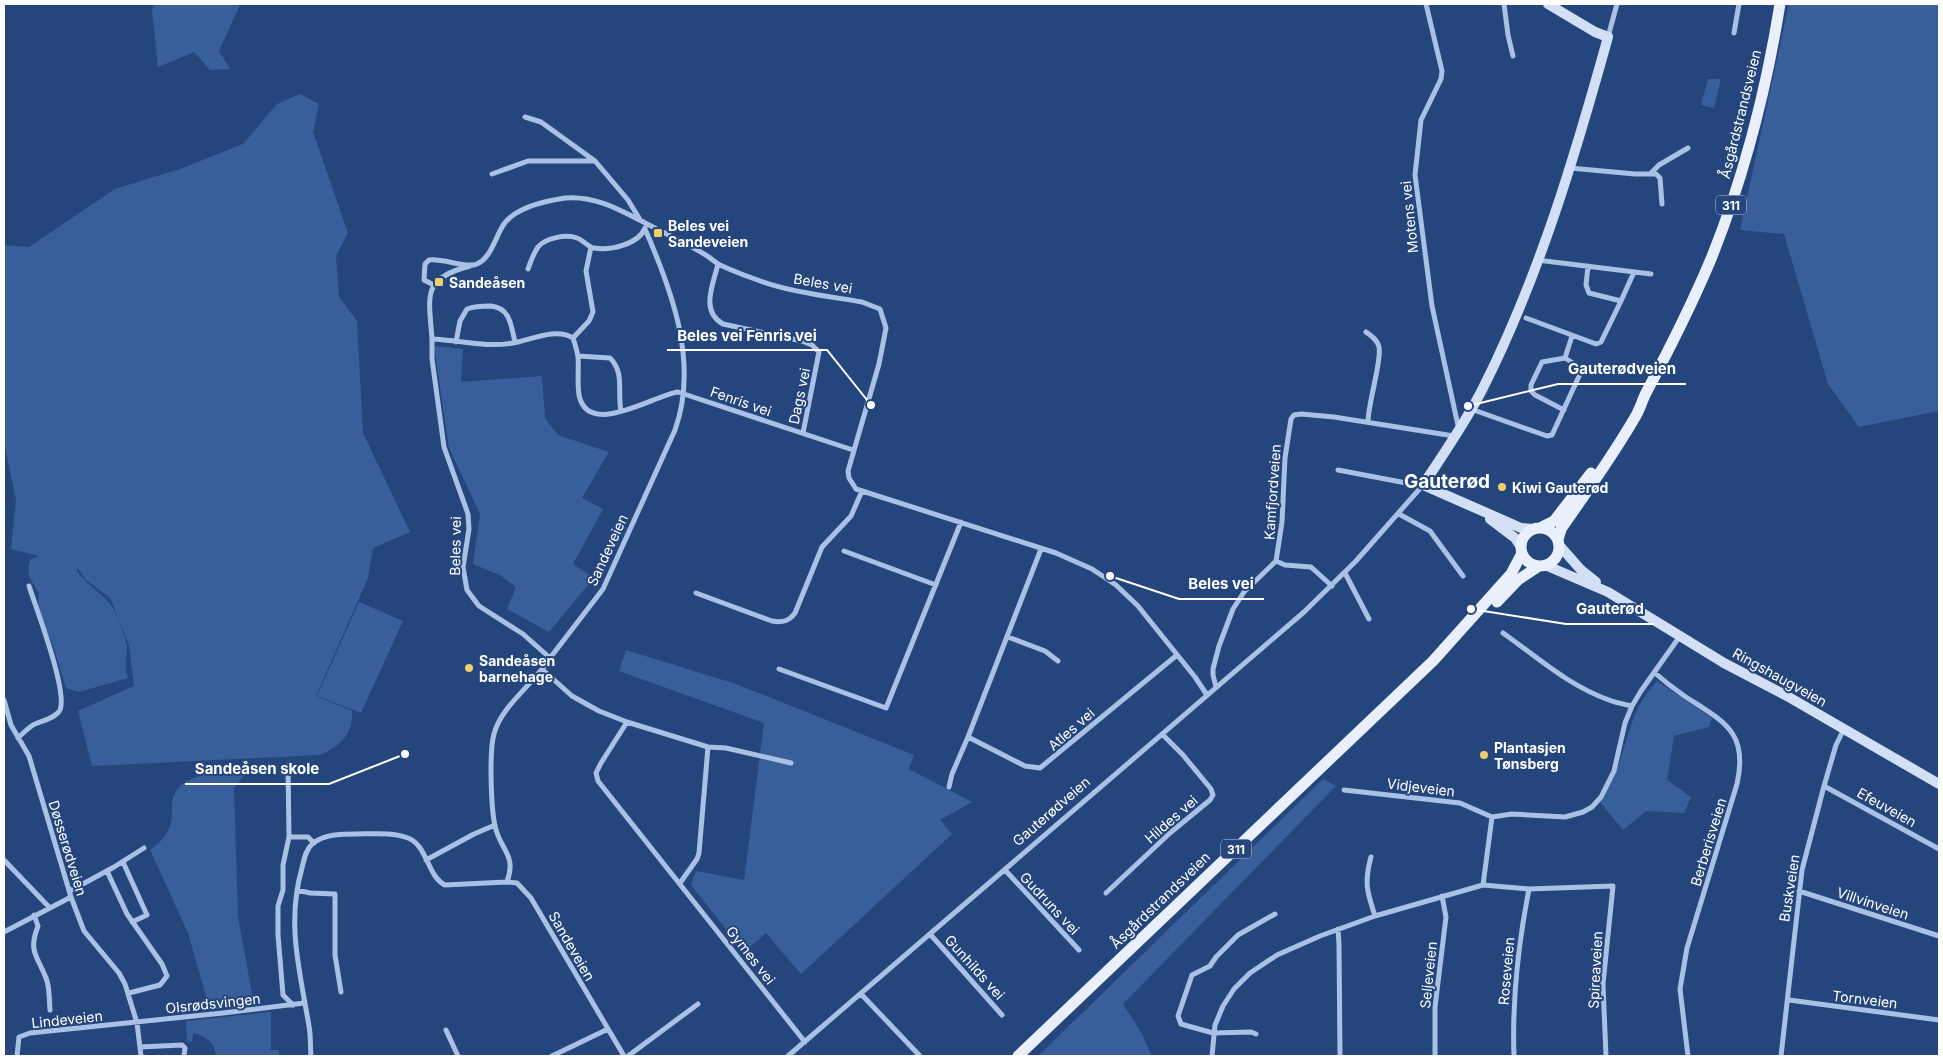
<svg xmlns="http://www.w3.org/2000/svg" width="1943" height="1060" viewBox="0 0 1943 1060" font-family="Inter,sans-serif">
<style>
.green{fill:#385f99}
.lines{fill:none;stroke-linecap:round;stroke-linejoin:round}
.street{stroke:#a9c1e5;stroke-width:5}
.secondary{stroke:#d2dff5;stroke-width:10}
.primary{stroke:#e9f0fc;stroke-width:11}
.poi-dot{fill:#eed06e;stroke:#25467c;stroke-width:2}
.labels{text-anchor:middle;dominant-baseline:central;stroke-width:4;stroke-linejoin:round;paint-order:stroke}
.shield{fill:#25467c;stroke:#bec8d8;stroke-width:1}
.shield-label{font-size:12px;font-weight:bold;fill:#fff}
.street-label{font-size:14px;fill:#fff;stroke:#25467c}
.poi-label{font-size:14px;font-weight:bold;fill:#fff;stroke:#25467c;text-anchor:start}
.district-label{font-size:19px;font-weight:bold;fill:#fff;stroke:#25467c}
.leader{fill:none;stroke:#fff;stroke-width:2}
.callout-dot{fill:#fff;stroke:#25467c;stroke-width:2}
.callout-label{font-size:15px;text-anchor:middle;font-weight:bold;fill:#fff;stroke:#25467c;stroke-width:4;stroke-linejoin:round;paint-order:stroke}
</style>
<rect width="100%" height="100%" fill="#25467c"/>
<path class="green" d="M155 4H238L239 7 219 51 230 69 210 70 194 52 158 67 152 10Z
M1789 4H1939V411L1859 427 1828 384 1784 234 1740 230Z
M1708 79H1721L1714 108 1701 105Z
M300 94 319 104 313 132 348 233 336 256 339 297 357 321 363 433 410 532 373 548 368 578 316 696 352 711C353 734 341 746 320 755L92 766 78 711 134 686 129 645 110 598 85 579 78 568 76 570C86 585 105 594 114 610 118 617 126 639 127 647 127 661 124 663 128 678L79 692 66 688 53 645 37 610 39 594C32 580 25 577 30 560L39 556 11 549 16 500 4 442V245L29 247 115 189 180 169 243 144 277 104Z
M434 346 463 349 461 382 542 376 545 418 558 435 609 452 582 498 603 509 573 564 594 578 549 632 507 609 516 587 500 575 473 564 480 514 449 448Z
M359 602 403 621 361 713 317 696Z
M626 650 736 684 914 755 909 769 972 802 940 820 952 834 801 974 766 933 744 952 691 885 696 871 744 880 764 723 619 671Z
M1657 681 1712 718 1709 727 1674 736 1667 780 1691 797 1684 813 1646 811 1623 830 1600 802C1607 788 1615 775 1620 760 1631 729 1633 706 1657 681Z
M249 769 234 788 238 916 254 1005 210 1010 188 933 150 850C162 841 171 832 172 816 172 808 171 800 175 793 185 772 229 771 249 769Z
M1323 779 1336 786 1123 1004 1142 1034 1152 1056H1038Z
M271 1012V1050H279V1056H217C213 1042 207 1036 193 1033L192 1042 187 1041 186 1021Z"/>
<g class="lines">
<path class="street" d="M1426 4 1442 71 1441 79 1421 120 1415 175 1432 306 1459 430
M1504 4 1508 35 1513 56
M1734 33 1739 4
M1608 37 1617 4
M525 117 541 122 595 161
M1570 168 1635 174H1650L1659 165 1688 148
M492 174 528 161H595L628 200 639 218
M1650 174H1656L1660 178 1662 204
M1537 260 1651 274
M718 264C713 285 700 311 723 324L802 341 812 345 819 352 803 433
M1588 266 1586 285 1589 293 1621 301 1634 272
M528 269C531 261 533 254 538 247 545 238 566 234 577 238 583 240 588 247 594 248 610 251 639 244 645 228
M434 285 424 280 425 264 429 260C444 258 466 269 477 264 492 257 495 237 504 224 516 207 545 201 565 198 595 195 622 211 647 224 666 234 686 243 704 254 710 257 714 262 720 265 731 270 743 275 755 279 788 292 827 296 862 302L880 309 886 328 879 364 848 471 849 478 856 489 1056 553 1092 569 1116 585 1138 606 1195 677 1207 695
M1526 318 1596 344 1601 342 1621 301
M1366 332C1371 336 1377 339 1379 347 1382 361 1368 403 1368 422
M573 338 589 321 593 312 586 271 591 247
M432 339C429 295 421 279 470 266
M456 342 460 321 467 309C475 306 482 306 491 306 511 308 511 327 515 342
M578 356 610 358C625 373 617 391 621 411
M1471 409 1547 436 1552 435 1580 374 1576 365 1565 358
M1564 410 1535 395 1531 391V385L1542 362 1565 358 1572 336
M1338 470 1422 486
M1399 514 1430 531 1463 576
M844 551 936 585
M1276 561 1285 565 1311 567 1332 586
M1345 573 1369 619
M696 593 772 621C783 623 789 621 795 613L822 547 851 516 862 491
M1503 633C1537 657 1569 686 1609 700 1616 703 1624 704 1632 706
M1008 637 1045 651 1058 661
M550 658 523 634 479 606 467 590 463 567 469 529 468 514 444 447 432 359V339C460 340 484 348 513 343 530 340 557 327 573 338 575 344 577 350 578 357 579 369 577 382 579 395 588 439 654 395 678 392L853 450
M779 669 886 708 961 522
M543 670 572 696 599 711 627 722
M1655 673C1664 681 1673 688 1683 695 1722 721 1749 730 1737 784L1687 948 1680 989 1688 1056
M1216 687 1213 675V669L1219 646 1233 609 1244 592 1276 561 1282 522 1285 458 1291 419 1294 415 1301 414 1334 417 1454 436
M4 700 11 725 29 756 71 897 84 931 119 973 125 984 137 1023 141 1056
M968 737 1025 766 1040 768 1177 655
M18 738C23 733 27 729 33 725 41 721 56 718 60 710 68 691 36 608 29 586
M791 763 726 748 708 747 627 722 601 763 596 773 598 781 805 1042
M288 765 289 837
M1824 786 1939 849
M949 787 952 774 968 737 1041 549
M1344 790 1460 803 1492 817 1512 814 1565 817 1583 812 1592 807 1601 797 1614 771 1625 723 1632 706 1641 691 1680 636
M1371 857C1364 882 1367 892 1375 916
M4 860 49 907
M426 860 474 834 495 825
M123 862 147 915 132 922
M1005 870 1079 950
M107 871 127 914 162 964 167 976 160 985 129 993
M507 882C517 854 500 850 495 826 491 808 489 751 494 734 501 706 534 684 550 658L603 589 675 430C699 363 672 291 645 229
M680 883 697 859 699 853 708 747
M1483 885 1492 817
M297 890 310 893 335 894V955L341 992
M70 891 114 867 144 848
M1799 891 1939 936
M1106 893 1170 833 1210 800 1213 795 1211 789 1183 755 1162 734
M34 915 38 926C28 952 37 955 46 978 50 988 49 999 50 1010
M1338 929 1339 944 1340 1056
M4 932 71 897
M930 934 1002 1015
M861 994 920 1056
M1789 1000 1939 1020
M293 1005 283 995 278 935V906L283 890V865L289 837H308L314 843
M446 1030 458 1056
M1256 1034 1251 1032 1213 1033 1181 1024 1178 1016 1192 975 1210 966 1216 957 1238 935 1275 914
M140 1047 182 1045 185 1048 184 1056
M17 1056 19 1037 30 1033 223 1013 304 1003
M311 1056C310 1046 311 1036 309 1026 300 972 286 923 302 868 304 860 305 851 312 844 324 834 341 834 356 834 372 834 393 832 408 838 428 846 427 876 445 885L507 882 517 883 531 898 624 1056
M552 1056 608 1029
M628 1056 698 1004
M788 1056 1304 612 1356 561 1423 485
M1212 1056 1215 1025 1223 1006 1234 989 1250 973 1277 955 1320 936 1375 916 1483 885 1529 889 1613 886 1603 984 1606 1056
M1435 1056V1007L1446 917 1442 896
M1514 1056C1512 1000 1518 945 1529 889
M1781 1056 1802 870 1824 786 1836 745 1844 729"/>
<path class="secondary" d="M1490 519 1515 538 1521 547
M1534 529 1521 528 1423 485C1444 453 1466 422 1483 388 1539 277 1575 156 1608 37L1595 32 1548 4
M1559 545 1581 570 1596 582
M1545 565 1608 592 1724 663 1787 696 1939 784"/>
<path class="primary" d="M1540 528 1554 521 1591 473
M1521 547a19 19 0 1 1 38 0a19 19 0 1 1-38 0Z
M1558 540 1561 529C1586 493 1612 457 1634 419 1640 410 1642 400 1647 391 1670 348 1692 304 1711 259 1744 177 1766 91 1780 4
M1497 602 1518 580 1539 566
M1018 1056 1433 661 1511 574 1522 553"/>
</g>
<g class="poi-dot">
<rect x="653" y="228" width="10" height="10" rx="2.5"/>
<rect x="434" y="277" width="10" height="10" rx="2.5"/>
<circle cx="1502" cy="487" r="5"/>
<circle cx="469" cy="668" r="5"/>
<circle cx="1484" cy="755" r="5"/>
</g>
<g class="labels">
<g class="shield">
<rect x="1716" y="195.5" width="30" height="19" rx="4"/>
<rect x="1221" y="839.5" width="30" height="19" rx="4"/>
</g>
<g class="shield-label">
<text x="1731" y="205">311</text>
<text x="1236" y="849">311</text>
</g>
<g class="street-label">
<text transform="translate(1740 114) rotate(-76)">Åsgårdstrandsveien</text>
<text transform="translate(1409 217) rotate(-96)">Motens vei</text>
<text transform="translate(823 283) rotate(10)">Beles vei</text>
<text transform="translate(799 396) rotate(-78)">Dags vei</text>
<text transform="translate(741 401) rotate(19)">Fenris vei</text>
<text transform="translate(1272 492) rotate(-86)">Kamfjordveien</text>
<text transform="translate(455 546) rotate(-89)">Beles vei</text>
<text transform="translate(607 550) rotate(-65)">Sandeveien</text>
<text transform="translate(1780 677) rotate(29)">Ringshaugveien</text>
<text transform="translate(1071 729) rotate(-41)">Atles vei</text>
<text transform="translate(1421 787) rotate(7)">Vidjeveien</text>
<text transform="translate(1887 807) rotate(29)">Efeuveien</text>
<text transform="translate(1051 811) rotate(-41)">Gauterødveien</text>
<text transform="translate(1171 819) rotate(-41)">Hildes vei</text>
<text transform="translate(1708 842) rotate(-73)">Berberisveien</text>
<text transform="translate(68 848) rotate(73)">Døsserødveien</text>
<text transform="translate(1789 888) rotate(-81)">Buskveien</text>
<text transform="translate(1160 900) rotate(-44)">Åsgårdstrandsveien</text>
<text transform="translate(1050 903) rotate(47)">Gudruns vei</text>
<text transform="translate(1873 903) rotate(18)">Villvinveien</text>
<text transform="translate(572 946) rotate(60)">Sandeveien</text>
<text transform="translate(751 955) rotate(52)">Gymes vei</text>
<text transform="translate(975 967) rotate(48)">Gunhilds vei</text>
<text transform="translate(1595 970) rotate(-87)">Spireaveien</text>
<text transform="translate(1506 971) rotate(-85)">Roseveien</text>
<text transform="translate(1428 975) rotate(-84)">Seljeveien</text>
<text transform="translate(1865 999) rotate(7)">Tornveien</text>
<text transform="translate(213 1003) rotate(-6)">Olsrødsvingen</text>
<text transform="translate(67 1019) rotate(-6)">Lindeveien</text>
</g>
<g class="poi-label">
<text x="668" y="225">Beles vei<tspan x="668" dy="16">Sandeveien</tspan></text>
<text x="449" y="282">Sandeåsen</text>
<text x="1512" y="487">Kiwi Gauterød</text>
<text x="479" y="660">Sandeåsen<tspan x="479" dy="16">barnehage</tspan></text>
<text x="1494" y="747">Plantasjen<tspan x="1494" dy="16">Tønsberg</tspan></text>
</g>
<g class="district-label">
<text x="1447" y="481">Gauterød</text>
</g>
</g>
<path class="leader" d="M871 405L827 350H667M1468 406L1558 384H1686M1110 576L1179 599H1264M1471 609L1566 624H1654M405 754L329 784H185"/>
<g class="callout-dot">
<circle cx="871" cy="405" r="5"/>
<circle cx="1468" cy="406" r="5"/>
<circle cx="1110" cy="576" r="5"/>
<circle cx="1471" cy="609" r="5"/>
<circle cx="405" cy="754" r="5"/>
</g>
<g class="callout-label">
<text x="747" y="341">Beles vei Fenris vei</text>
<text x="1622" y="374">Gauterødveien</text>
<text x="1221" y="589">Beles vei</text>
<text x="1610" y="614">Gauterød</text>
<text x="257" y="774">Sandeåsen skole</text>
</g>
<rect width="1943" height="1060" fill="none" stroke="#ffffff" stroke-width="10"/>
</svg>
